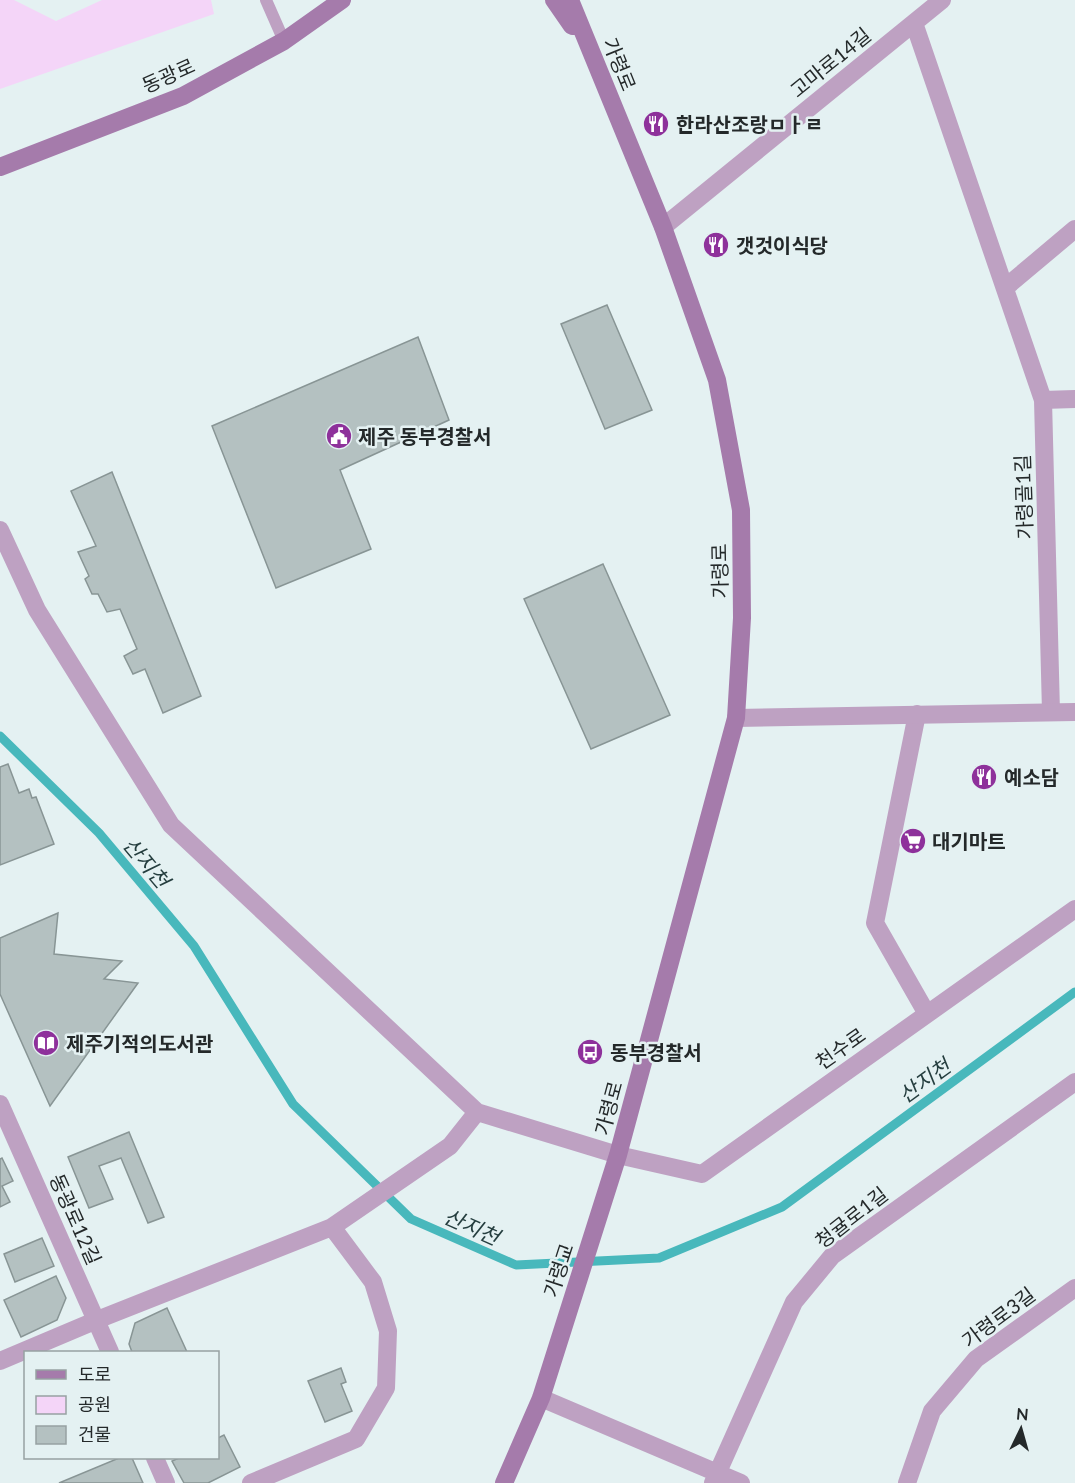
<svg xmlns="http://www.w3.org/2000/svg" width="1075" height="1483" viewBox="0 0 1075 1483" font-family="Lato,'Noto Sans KR',sans-serif">
<style>
.green{fill:#f4d5f8}
.lines{fill:none;stroke-linecap:round;stroke-linejoin:round}
.stream{stroke:#48b8bc;stroke-width:9}
.building{fill:#b4c1c1;stroke:#889595;stroke-width:1.5}
.service{stroke:#bea1c2;stroke-width:12}
.minor{stroke:#bea1c2;stroke-width:18}
.tertiary{stroke:#bea1c2;stroke-width:18}
.secondary{stroke:#a57bab;stroke-width:18}
.labels{text-anchor:middle;dominant-baseline:central;stroke-width:5;stroke-linejoin:round;paint-order:stroke}
.street-label{font-size:20px;fill:#24292a;stroke:#e4f1f2}
.poi-label{font-size:20px;font-weight:bold;fill:#24292a;stroke:#e4f1f2;text-anchor:start}
.water-label{font-size:21px;font-style:italic;fill:#253e3f;stroke:#e4f1f2}
</style>
<rect width="100%" height="100%" fill="#e4f1f2"/>
<path class="green" d="M0 0H14L56 21 102 0H211L214 14 0 89Z"/>
<g class="lines">
<path class="stream" d="M0 736 99 833 194 946 293 1104 411 1219 516 1265 659 1258 782 1207 1075 992"/>
</g>
<path class="building" d="M607 305 652 410 605 429 561 324Z
M418 337 449 420 340 470 371 549 276 588 212 426Z
M112 472 201 696 163 713 145 669 133 674 124 656 137 649 120 609 107 612 98 594H92L85 579 89 576 78 552 96 546 71 491Z
M603 564 670 715 591 749 524 599Z
M8 764 19 793 29 789 32 798 36 797 54 844 0 865V767Z
M58 913 54 954 122 961 104 979 138 983 50 1106 0 994V938Z
M129 1132 164 1217 148 1223 121 1158 99 1166 113 1199 89 1208 68 1157Z
M2 1158 13 1181 2 1186 10 1202 0 1207V1159Z
M42 1238 54 1266 15 1282 4 1254Z
M56 1276 66 1298 57 1320 21 1337 4 1300Z
M167 1308 187 1352H132L129 1344 135 1323Z
M341 1368 346 1382 341 1384 352 1411 325 1422 308 1381Z
M224 1435 240 1467 208 1483H184L172 1461 179 1458H218V1438Z
M119 1458H132L143 1483H59Z"/>
<g class="lines">
<path class="service" d="M266 0 284 41"/>
<path class="minor" d="M914 23 1043 400 1051 712
M663 227 942 0
M1006 287 1075 229
M1043 400 1075 399
M0 530 37 610 171 825 477 1112 618 1155 702 1174 1075 909
M917 714 875 923 927 1014
M0 1104 110 1352
M0 1361 97 1320 332 1227 450 1146 477 1112
M541 1398 741 1483
M155 1458 166 1483
M251 1483 356 1439 386 1388 388 1331 373 1282 332 1227
M713 1483 794 1302 832 1256 1075 1082
M907 1483 932 1411 976 1359 1075 1288"/>
<path class="tertiary" d="M736 718 1075 712"/>
<path class="secondary" d="M554 0 572 26
M0 167 183 96 284 41 342 0
M504 1483 541 1398 618 1155 736 718 742 618 741 510 717 380 663 227 570 0"/>
</g>
<defs>
<g id="restaurant-disc" transform="scale(1.35)"><circle r="9.5" fill="#8e319b" stroke="#e4f1f2"/><path d="M-5-6h1v4h1v-4h1v4h1v-4h1v5L-1.5 .5V6h-2V.5L-5-1ZM5-6V6H3V1.5H1.5Q1.5-4 5-6Z" fill="#fff"/></g>
<g id="civic-disc" transform="scale(1.35)"><circle r="9.5" fill="#8e319b" stroke="#e4f1f2"/><path d="M-.6-6.5H3V-4.5H.6V-3L4-1V1h2V6H-6V1h2V-1L-.6-3ZM-1.2 2.5V6h2.4V2.5Z" fill="#fff"/></g>
<g id="supermarket-disc" transform="scale(1.35)"><circle r="9.5" fill="#8e319b" stroke="#e4f1f2"/><path d="M-6-5.5h2.5l.6 2H6L4.5 2H-2.5L-4.4-4H-6ZM-1.5 3.2a1.3 1.3 0 1 0 .1 0ZM3 3.2a1.3 1.3 0 1 0 .1 0Z" fill="#fff"/></g>
<g id="library-disc" transform="scale(1.35)"><circle r="9.5" fill="#8e319b" stroke="#e4f1f2"/><path d="M-6-4Q-3-5.5-.7-3.5V5Q-3 3-6 4ZM6-4Q3-5.5 .7-3.5V5Q3 3 6 4Z" fill="#fff"/></g>
<g id="bus-disc" transform="scale(1.35)"><circle r="9.5" fill="#8e319b" stroke="#e4f1f2"/><path d="M-5-6H5V4H4V6H2V4H-2V6H-4V4H-5ZM-3.5-4V0h7V-4ZM-3.5 1.2v1.5H-2V1.2ZM2 1.2v1.5H3.5V1.2Z" fill="#fff"/></g>
</defs>
<g fill-rule="evenodd">
<use href="#restaurant-disc" x="656" y="124"/>
<use href="#restaurant-disc" x="716" y="245"/>
<use href="#civic-disc" x="339" y="436"/>
<use href="#restaurant-disc" x="984" y="777"/>
<use href="#supermarket-disc" x="913" y="841"/>
<use href="#library-disc" x="46" y="1043"/>
<use href="#bus-disc" x="590" y="1052"/>
</g>
<g class="labels">
<g class="street-label">
<text transform="translate(830 62) rotate(-39)">고마로14길</text>
<text transform="translate(620 64) rotate(68)">가령로</text>
<text transform="translate(168 75) rotate(-24)">동광로</text>
<text transform="translate(1023 497) rotate(-92)">가령골1길</text>
<text transform="translate(719 571) rotate(-91)">가령로</text>
<text transform="translate(840 1048) rotate(-35)">천수로</text>
<text transform="translate(608 1108) rotate(-75)">가령로</text>
<text transform="translate(851 1217) rotate(-38)">청귤로1길</text>
<text transform="translate(76 1219) rotate(66)">동광로12길</text>
<text transform="translate(558 1270) rotate(-72)">가령교</text>
<text transform="translate(998 1317) rotate(-37)">가령로3길</text>
</g>
<g class="poi-label">
<text x="676" y="124">한라산조랑ㅁㅏㄹ</text>
<text x="736" y="245">갯것이식당</text>
<text x="358" y="436">제주 동부경찰서</text>
<text x="1004" y="777">예소담</text>
<text x="932" y="841">대기마트</text>
<text x="66" y="1043">제주기적의도서관</text>
<text x="610" y="1052">동부경찰서</text>
</g>
<g class="water-label">
<text transform="translate(147 862) rotate(50)">산지천</text>
<text transform="translate(924 1080) rotate(-36)">산지천</text>
<text transform="translate(472 1226) rotate(24)">산지천</text>
</g>
</g>
<rect x="24" y="1351" width="195" height="108" fill="#e4f1f2" stroke="#97a1a2" stroke-width="1.5"/>
<rect x="36" y="1370" width="30" height="9" fill="#a57bab" stroke="#97a1a2" stroke-width="1.5"/>
<text x="78" y="1381" font-size="18" fill="#24292a">도로</text>
<rect x="36" y="1396" width="30" height="18" fill="#f4d5f8" stroke="#97a1a2" stroke-width="1.5"/>
<text x="78" y="1411" font-size="18" fill="#24292a">공원</text>
<rect x="36" y="1426" width="30" height="18" fill="#b4c1c1" stroke="#97a1a2" stroke-width="1.5"/>
<text x="78" y="1441" font-size="18" fill="#24292a">건물</text>
<g transform="translate(1021 1429) rotate(5)" stroke="#e4f1f2" stroke-width="4.5" paint-order="stroke">
<path d="M0-4.5L10 22L0 15L-10 22Z" fill="#24292a"/>
<text y="-9" font-size="16" font-weight="bold" text-anchor="middle" fill="#24292a">N</text>
</g>
</svg>
